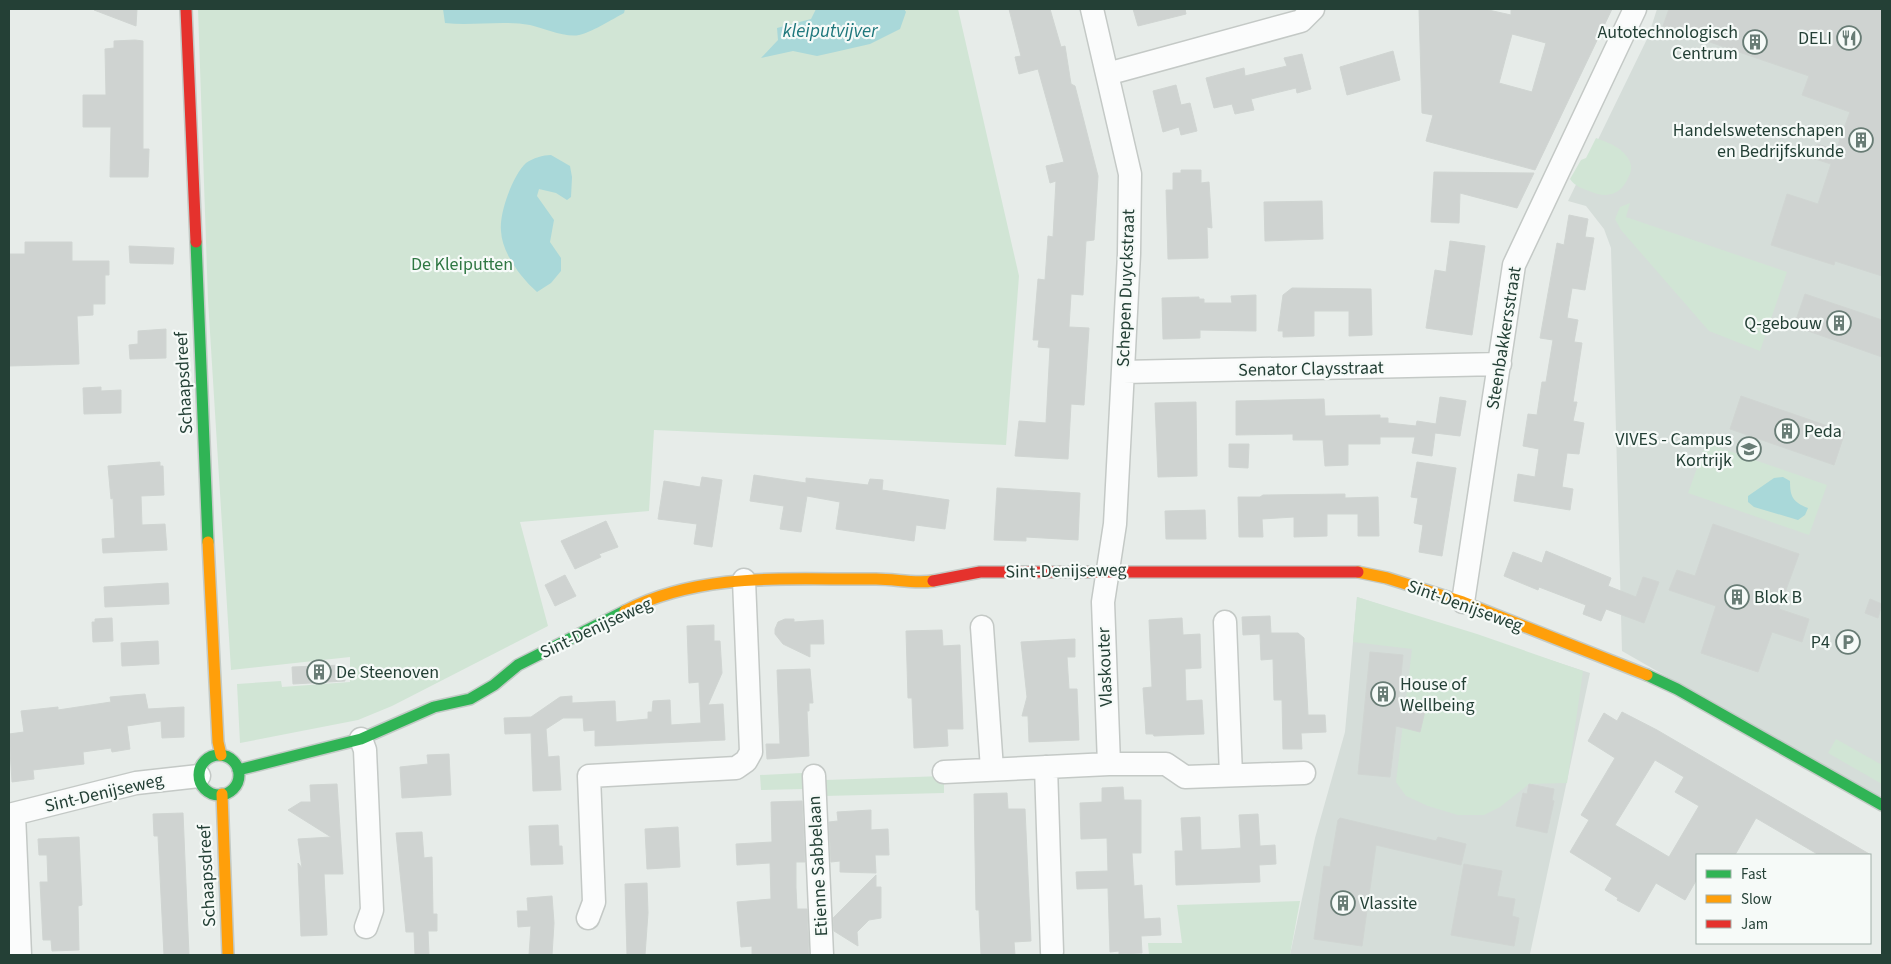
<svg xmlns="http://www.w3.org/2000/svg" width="1891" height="964" viewBox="0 0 1891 964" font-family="'Source Sans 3',sans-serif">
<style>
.built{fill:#d5ddd9}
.green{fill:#d1e5d5}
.water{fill:#a9d8d9}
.building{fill:#cfd3d1;stroke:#d0d5d2;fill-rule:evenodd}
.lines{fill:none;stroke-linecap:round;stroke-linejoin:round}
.street-casing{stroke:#c4c9c6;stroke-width:25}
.fast-casing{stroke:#c3cac6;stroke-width:14}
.slow-casing{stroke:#c3cac6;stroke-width:14}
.jam-casing{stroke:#c3cac6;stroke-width:14}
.street{stroke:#fbfcfc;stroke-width:22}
.fast{stroke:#30b455;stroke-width:11}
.slow{stroke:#ff9f0a;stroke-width:11}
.jam{stroke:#e5322d;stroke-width:11}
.labels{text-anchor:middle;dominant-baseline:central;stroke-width:4.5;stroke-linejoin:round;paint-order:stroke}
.poi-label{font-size:18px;fill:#244036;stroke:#f6faf8;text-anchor:end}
.park-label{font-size:18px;fill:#2f7743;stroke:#f6faf8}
.street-label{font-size:18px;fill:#244036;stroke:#f6faf8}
.water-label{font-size:19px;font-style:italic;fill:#1e777c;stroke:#f6faf8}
</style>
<rect width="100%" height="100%" fill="#e7ece9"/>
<path class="built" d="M1657 9H1882V800L1622 651 1611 248 1604 229 1586 206 1568 201 1648 37Z
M1357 597 1590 673 1530 954 1290 955 1315 838 1345 732Z"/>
<path class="green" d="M198 9H958L1019 276 1006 445 654 430 649 511 520 522 548 626 392 706 358 720 240 743 237 684 281 681 282 687 350 682V657L231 670 208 300Z
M1596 138C1609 143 1624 148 1630 162 1632 167 1631 172 1629 176 1621 195 1608 199 1589 191 1581 188 1575 186 1570 179L1581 160 1586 158Z
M1630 203 1626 217 1787 272 1760 351 1709 331 1621 230 1615 219 1620 207Z
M1706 443 1827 485 1809 535 1688 493Z
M1357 597 1477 634 1583 671 1567 783 1529 784 1500 807 1484 815H1458L1428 806 1406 796 1396 782 1412 649 1353 642Z
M1836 739 1882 765V784L1828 753Z
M802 773 804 789 761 790 760 775Z
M944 776V793L824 796 825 780Z
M1300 901 1290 955H1149L1148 943H1182L1177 905Z"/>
<path class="water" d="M443 9H625L624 13C613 19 590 33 579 35 566 38 543 28 530 25 502 20 473 26 445 23Z
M816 9H904L906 12 900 29 870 44 835 52 817 56 793 51 761 58 778 40 777 28 811 19Z
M551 155 570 166 572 177 571 197 567 200 556 193 539 189 537 196 554 220 550 242 561 258V271L551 283 537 292C521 278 502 253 501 231 499 213 513 175 526 163 533 158 543 155 551 155Z
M1783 477 1790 481C1790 497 1793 502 1808 508L1805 515 1798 520 1754 507 1748 502V496L1774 478Z"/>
<path class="building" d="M95 9H137L136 26 94 10Z
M1009 9H1050L1061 47 1065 46 1071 84 1075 86 1098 176 1094 240 1086 241 1083 295 1071 294 1069 327 1089 328 1084 405 1071 404 1068 459 1015 456 1019 421 1046 423 1050 348 1038 347 1039 340H1033L1038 279 1045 280 1048 236 1053 237 1056 181 1050 183 1046 166 1064 162 1038 69 1019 74 1015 57 1021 56Z
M1133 9H1185L1186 14 1138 26Z
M1419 9H1484L1511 15V9H1612L1535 170 1426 141 1433 115 1422 113ZM1512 34 1546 43 1532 92 1499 83Z
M1669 9H1882V276L1835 261 1834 265 1771 245 1787 194 1818 204 1831 164 1812 158 1817 144 1836 150 1850 112 1802 95 1809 76 1663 26Z
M135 40 143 41V149H149L148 177H110L111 127H83V95H106L105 49 114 48V41Z
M1393 51 1400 80 1347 95 1340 67Z
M1302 54 1311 89 1297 93 1296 88 1251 99 1254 110 1235 114 1232 104 1214 108 1206 78 1244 68 1245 76 1287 66 1284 58Z
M1176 85 1181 105 1190 103 1197 131 1181 135 1179 127 1163 132 1153 91Z
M1181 170H1201V183L1209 182 1212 228 1207 227 1208 258 1168 259 1166 190H1173V173H1181Z
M1434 172 1534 173 1517 208 1460 193 1459 223 1431 222Z
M1322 201 1323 239 1265 241 1264 202Z
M1569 215 1588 219 1585 237 1594 238 1585 290 1572 288 1567 318 1578 320 1574 342 1582 343 1573 402H1577L1573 421 1584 423 1579 454 1567 453 1562 487 1573 489 1570 510 1514 501 1518 474 1535 477 1539 449 1523 446 1528 414 1537 415 1542 382H1546L1553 340 1540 338 1557 243 1564 245Z
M1450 241 1485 246 1472 335 1426 328 1435 270 1446 272Z
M25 242H72V261H109V275H105V304H93V315L77 316 79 364 9 366V254H25Z
M129 246 174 248 173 264 130 263Z
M1292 288 1371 289 1372 335 1349 336V311H1314V336L1283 337V331H1278L1283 295Z
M1805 294 1882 320V357L1794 326Z
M1256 295V331L1200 330V338L1163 339 1162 298 1199 297V299H1204V303H1232L1231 296Z
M166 329V358L130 359 129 345 138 344V331Z
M101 387V391L121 390V413L84 414 83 388Z
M1741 396 1845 432 1834 465 1730 429Z
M1440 397 1466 401 1460 436 1435 433 1432 456 1412 453 1415 437H1380V444H1348V465L1325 466 1323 440H1293V434L1236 435V401L1324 399 1325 416 1380 415V418H1388V423L1416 426 1417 421 1436 424Z
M1196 402 1197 476 1158 477 1155 403Z
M1229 444H1249L1248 468 1229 467Z
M160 462V466H163L164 495 141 496 142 525 165 524 167 550 103 553 102 539 115 538 113 498 111 499 108 466Z
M1417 462 1456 468 1442 556 1419 552 1423 525 1414 523 1418 498 1411 497Z
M754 475 806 483V478L868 485 870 479 883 480 882 490 949 500 945 529 916 525 914 541 836 529 840 502 807 496 801 532 780 529 784 506 750 501Z
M702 477 722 480 712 547 694 544 697 524 658 519 664 481 700 487Z
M997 488 1080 493 1078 540 1026 537V541L994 540Z
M1345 494V498L1378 497 1379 536H1358V514H1327V536L1294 537V517L1262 519 1263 537H1239L1238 497H1260L1263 495Z
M1205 510 1206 539H1166L1165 511Z
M606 521 618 547 599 554 601 557 575 569 561 541Z
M1713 524 1799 554 1779 609 1809 619 1802 642 1772 632 1758 672 1701 653 1716 606 1669 590 1677 570 1695 576Z
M1546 551 1611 578 1608 586 1636 597 1643 577 1659 582 1644 623 1606 609 1601 621 1583 614 1586 605 1539 587 1538 590 1504 576 1513 552 1542 563Z
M565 575 576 596 555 606 545 585Z
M168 583 169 604 105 607 104 587Z
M1870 599 1882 604 1878 618 1865 613Z
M1270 616 1271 633H1298L1304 638 1308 715H1325L1326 732 1301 733 1302 749H1283L1282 700H1274L1273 659 1261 660 1260 634 1243 635 1242 617Z
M112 618 113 641 93 642 92 622H95V619Z
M1182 618 1183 635 1200 634 1201 668 1185 669 1186 701 1202 700 1204 734 1154 736 1153 734H1146L1143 688 1152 687 1149 620Z
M785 619H794V622L823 620 824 644H810V657L783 644 775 634V629L778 622Z
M714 625V641H720L722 673 708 705 723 704 725 740 595 746V730L584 731 583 718H563L546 729 548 757 559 756 561 790 533 791 531 733 505 734 504 718 531 717 560 697 572 696V703L615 701 616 722 648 719V712H652L653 701 670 700 671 725 701 723 699 682 689 683 687 626Z
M942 630 943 646 960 645 963 729H947L948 746 914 748 912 698H908L906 631Z
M1075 639V657H1067L1069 689H1077L1079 740 1029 742 1028 716H1022L1027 697 1021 642Z
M158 641 159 664 122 666 121 643Z
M1370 652 1403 655 1398 704 1425 711 1420 732 1396 726 1390 777 1358 774Z
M344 665 345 681 293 684 292 667Z
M810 669 813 703H809V711H807L809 756 767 759 766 744H780L777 670Z
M145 694 148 709 184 707V737L162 738 161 721 127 726 130 749 112 752 111 748 83 752 84 764 33 770 34 779 12 782 9 734 24 732 21 711 58 707V710L111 702 110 697Z
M1622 712 1657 730 1871 855H1819L1756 818 1735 855H1697V879L1685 900 1656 883 1639 912 1617 900 1618 898 1605 890 1612 878 1570 852 1589 820 1581 815 1615 758 1588 741 1604 713 1617 721ZM1655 760 1684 777 1675 792 1699 806 1669 857 1615 825Z
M449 754 451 795 402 798 400 767 428 764 427 755Z
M337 784 343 874H324L327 935 301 936 298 863 302 868 298 839 331 837 288 810 301 802H311L310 785Z
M1529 784 1554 789 1552 800 1554 801 1547 833 1516 826 1523 793 1527 794Z
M1123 787 1124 800H1141V853H1132L1134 886 1142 885 1144 919 1160 918 1161 935 1141 936 1142 953 1119 954V951L1110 952 1108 888 1077 889 1076 872 1108 871 1107 838 1081 839 1080 803 1102 802V788Z
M1007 793 1008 809H1025L1031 941 1014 942 1015 955H981L979 910H976L974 794Z
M802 801 805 862H796V888L797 909H807L809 955H752V946L741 947 737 902 771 899 770 863 737 865 736 844 772 842 771 802Z
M871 810V830L888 829 889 855H875L876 873 840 872V861L831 862 829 822 838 821 837 812Z
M183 813 189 955H164L158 836H154L153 814Z
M1258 814 1260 846 1275 845 1276 864 1259 865 1260 882 1176 885 1175 851H1183L1181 818 1200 817 1201 850 1226 849 1241 848 1239 815Z
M1340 818 1436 841 1438 837 1466 844 1461 865 1376 845 1362 946 1314 939 1324 866 1330 867 1338 820Z
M558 825 559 846H562L563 864 531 865 529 826Z
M678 827 680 867 647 869 645 829Z
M422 832 424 858 432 857 433 914H437V931H428L429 955H415L414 932H406L396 833Z
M79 837 82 905 78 906 79 950 52 951 51 940H43L40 882H48L47 855H39L38 839Z
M1464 864 1502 871 1497 896 1515 899 1512 916 1519 918 1514 946 1451 935Z
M876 875V887H881V918L869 920 857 932 858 946 834 931 833 918Z
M647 883 648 913 645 955H627L625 884Z
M552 896 554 923 552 955H529L531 926 518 927 517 911H528L527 898Z"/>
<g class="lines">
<g class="street-casing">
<path id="street" d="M1092 9 1130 174 1129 254 1115 524 1103 602 1109 764
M1107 74 1301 21 1313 9
M1123 372 1500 364
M1463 602 1514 265 1635 9
M1225 622 1231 775
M982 627 992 769
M361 739 365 750 372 910 366 927
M1046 767 1052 952
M944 772 1109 764H1166L1185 777 1304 773
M814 776 822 955
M14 814 20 955
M9 815 136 783 199 776
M588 918 594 902 589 776 736 768 746 761 751 752 744 580"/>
</g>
<g class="fast-casing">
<path id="fast" d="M196 242 208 542
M1647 675 1677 689 1882 805
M199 775a20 20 0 1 1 40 0a20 20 0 1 1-40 0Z
M238 770 361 739 434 707 470 699 494 685 518 665 625 611"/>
</g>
<g class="slow-casing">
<path id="slow" d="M208 542 218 742 221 755
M1358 572 1387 578 1463 602 1647 675
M625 611C702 571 792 580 876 579 896 579 914 584 933 581
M222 794 228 955"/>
</g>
<g class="jam-casing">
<path id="jam" d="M186 9 196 242
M933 581 980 572H1358"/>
</g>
<use href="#street" class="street"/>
<use href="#fast" class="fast"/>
<use href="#slow" class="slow"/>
<use href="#jam" class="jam"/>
</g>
<defs>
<g id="restaurant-ring" transform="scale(1.25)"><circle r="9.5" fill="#f6faf8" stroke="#687c75" stroke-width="1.5"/><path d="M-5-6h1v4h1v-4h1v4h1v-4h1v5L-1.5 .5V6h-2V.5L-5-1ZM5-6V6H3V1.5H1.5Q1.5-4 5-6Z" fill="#687c75"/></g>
<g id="building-ring" transform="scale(1.25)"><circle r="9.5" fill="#f6faf8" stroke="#687c75" stroke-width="1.5"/><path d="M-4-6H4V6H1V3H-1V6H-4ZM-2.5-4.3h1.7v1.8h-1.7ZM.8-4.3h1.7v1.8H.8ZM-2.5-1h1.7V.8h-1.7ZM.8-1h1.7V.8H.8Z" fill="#687c75"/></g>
<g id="university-ring" transform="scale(1.25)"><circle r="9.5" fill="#f6faf8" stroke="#687c75" stroke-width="1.5"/><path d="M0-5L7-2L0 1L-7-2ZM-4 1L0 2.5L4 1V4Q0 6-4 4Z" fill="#687c75"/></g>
<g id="parking-ring" transform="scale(1.25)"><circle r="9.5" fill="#f6faf8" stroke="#687c75" stroke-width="1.5"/><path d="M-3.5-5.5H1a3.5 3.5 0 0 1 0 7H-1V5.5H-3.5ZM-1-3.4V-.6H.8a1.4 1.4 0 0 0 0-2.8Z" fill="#687c75"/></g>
</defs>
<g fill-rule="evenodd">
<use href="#restaurant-ring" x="1849" y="38"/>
<use href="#building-ring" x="1755" y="42"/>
<use href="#building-ring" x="1861" y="140"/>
<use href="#building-ring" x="1839" y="323"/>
<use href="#building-ring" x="1787" y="431"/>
<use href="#university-ring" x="1749" y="449"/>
<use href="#building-ring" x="1737" y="597"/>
<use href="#parking-ring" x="1848" y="642"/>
<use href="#building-ring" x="319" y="672"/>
<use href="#building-ring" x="1383" y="694"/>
<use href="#building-ring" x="1343" y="903"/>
</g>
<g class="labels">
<g class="poi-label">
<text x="1738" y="32">Autotechnologisch<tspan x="1738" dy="21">Centrum</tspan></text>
<text x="1832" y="38">DELI</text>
<text x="1844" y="130">Handelswetenschapen<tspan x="1844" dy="21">en Bedrijfskunde</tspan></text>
<text x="1822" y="323">Q-gebouw</text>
<text x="1804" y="431" text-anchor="start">Peda</text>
<text x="1732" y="439">VIVES - Campus<tspan x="1732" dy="21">Kortrijk</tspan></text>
<text x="1754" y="597" text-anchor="start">Blok B</text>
<text x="1830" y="642">P4</text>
<text x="336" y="672" text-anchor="start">De Steenoven</text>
<text x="1400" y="684" text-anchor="start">House of<tspan x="1400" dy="21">Wellbeing</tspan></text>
<text x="1360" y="903" text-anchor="start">Vlassite</text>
</g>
<g class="park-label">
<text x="462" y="264">De Kleiputten</text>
</g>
<g class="street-label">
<text transform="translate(1126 288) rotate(-88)">Schepen Duyckstraat</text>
<text transform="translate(1504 338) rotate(-81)">Steenbakkersstraat</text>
<text transform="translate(1311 369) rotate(-1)">Senator Claysstraat</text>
<text transform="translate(184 383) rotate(-93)">Schaapsdreef</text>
<text transform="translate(1066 571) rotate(-1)">Sint-Denijseweg</text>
<text transform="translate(1465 606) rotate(20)">Sint-Denijseweg</text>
<text transform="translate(596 628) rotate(-25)">Sint-Denijseweg</text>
<text transform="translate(1105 667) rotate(-92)">Vlaskouter</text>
<text transform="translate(104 793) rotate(-13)">Sint-Denijseweg</text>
<text transform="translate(818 866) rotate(-93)">Etienne Sabbelaan</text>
<text transform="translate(207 876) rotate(-93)">Schaapsdreef</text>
</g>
<g class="water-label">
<text x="830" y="31">kleiputvijver</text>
</g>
</g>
<rect width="1891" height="964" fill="none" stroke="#244036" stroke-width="20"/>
<rect x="1696" y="854" width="175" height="90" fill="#f6faf8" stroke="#a2b0aa"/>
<rect x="1706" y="870" width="25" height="8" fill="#30b455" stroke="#a2b0aa"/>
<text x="1741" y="879" font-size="15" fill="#244036">Fast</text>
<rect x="1706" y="895" width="25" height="8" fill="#ff9f0a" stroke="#a2b0aa"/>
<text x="1741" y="904" font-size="15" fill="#244036">Slow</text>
<rect x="1706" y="920" width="25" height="8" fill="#e5322d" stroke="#a2b0aa"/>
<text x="1741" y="929" font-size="15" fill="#244036">Jam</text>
</svg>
